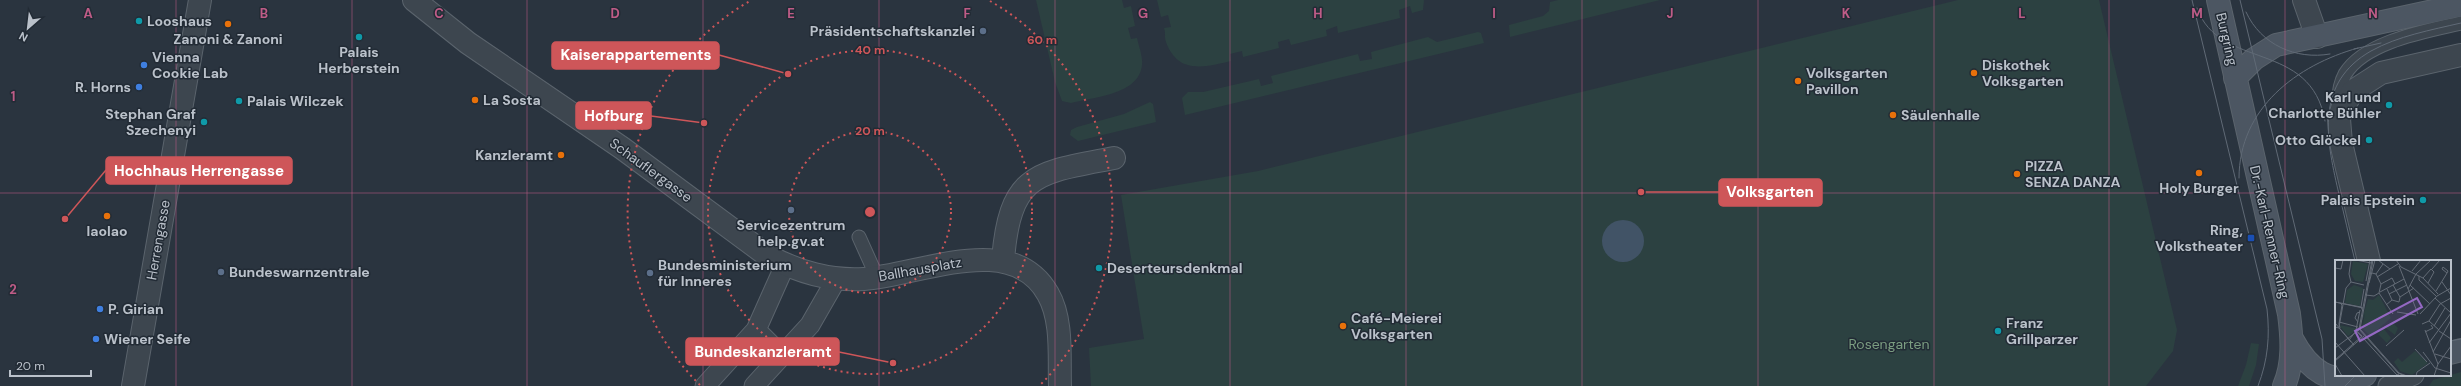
<svg xmlns="http://www.w3.org/2000/svg" width="2461" height="386" viewBox="0 0 2461 386" font-family="'DM Sans',sans-serif">
<style>
.green{fill:#2c4141}
.water{fill:#415366}
.lines{fill:none;stroke-linecap:round;stroke-linejoin:round}
.service-casing{stroke:#5b646d;stroke-width:15}
.pedestrian-casing{stroke:#5b646d;stroke-width:21}
.minor-casing{stroke:#5b646d;stroke-width:24}
.secondary-casing{stroke:#5b646d;stroke-width:24}
.service{stroke:#3d464f;stroke-width:13}
.pedestrian{stroke:#3d464f;stroke-width:19}
.minor{stroke:#3d464f;stroke-width:22}
.secondary{stroke:#4c5662;stroke-width:22}
.tram{stroke:#606a76;stroke-width:1}
.grid{fill:none;stroke:#bf5c87;stroke-width:1;stroke-opacity:0.55}
.ring{fill:none;stroke:#ce5659;stroke-width:2;stroke-dasharray:2 4}
.culture-dot{fill:#0f9aa8;stroke:#222b35;stroke-width:1.5}
.food-dot{fill:#e8710a;stroke:#222b35;stroke-width:1.5}
.service-dot{fill:#5c6f8a;stroke:#222b35;stroke-width:1.5}
.shop-dot{fill:#3f7fe0;stroke:#222b35;stroke-width:1.5}
.transit-dot{fill:#1a4fb4;stroke:#222b35;stroke-width:1.5}
.labels{text-anchor:middle;dominant-baseline:central;stroke-width:3;stroke-linejoin:round;paint-order:stroke}
.poi-label{font-size:14px;font-weight:bold;fill:#bac1ca;stroke:#222b35;text-anchor:start}
.street-label{font-size:14px;fill:#bac1ca;stroke:#222b35}
.park-label{font-size:14px;fill:#7b9d81;stroke:#222b35}
.inset-road{fill:none;stroke:#646c77;stroke-width:1}
.view{fill:#9468c3;fill-opacity:0.15;stroke:#9468c3;stroke-width:2}
.inset-edge{fill:none;stroke:#bac1ca;stroke-width:2}
.grid-label{font-size:13px;text-anchor:middle;font-weight:bold;fill:#bf5c87;stroke:#222b35;stroke-width:3;stroke-linejoin:round;paint-order:stroke}
.centre{fill:#ce5659;stroke:#222b35;stroke-width:2}
.ring-label{font-size:12px;text-anchor:middle;font-weight:bold;fill:#ce5659;stroke:#222b35;stroke-width:3;stroke-linejoin:round;paint-order:stroke}
.leader{fill:none;stroke:#ce5659;stroke-width:1.5}
.callout-dot{fill:#ce5659;stroke:#222b35;stroke-width:1.5}
.callout{fill:#ce5659;stroke:#ce5659;stroke-width:1.5}
.callout-label{font-size:15px;text-anchor:middle;font-weight:bold;fill:#fff}
</style>
<rect width="100%" height="100%" fill="#2a343f"/>
<path class="green" d="M1036 0H1122L1124 8 1131 6 1135 26 1128 28 1131 39 1137 38C1139 47 1143 57 1142 65 1139 95 1093 97 1071 103L1062 101 1055 82Z
M1157 0H1424L1423 10 1412 13 1410 6 1399 10 1400 18 1338 33 1337 26 1326 30 1327 36 1291 45 1289 39 1278 42 1279 48 1243 57 1242 51 1230 54 1231 61C1205 67 1178 75 1166 42 1164 36 1166 34 1164 28L1171 27 1168 15 1161 17Z
M1558 0H1660L1510 37 1509 25 1543 16 1549 11 1550 2Z
M1958 0H2099L2177 330 2173 351 2146 386H1091L1089 348 1144 339 1121 195 1258 171Z
M1478 32 1481 33 1484 43 1185 115 1182 98 1188 92H1203L1259 79 1261 86 1273 83 1271 76 1358 54 1360 61 1372 59 1371 52 1428 37 1437 42Z
M1150 102 1153 104 1156 122 1078 141 1070 135 1071 130 1077 127 1124 114Z
M2251 343 2259 344 2256 365 2249 386H2238L2246 365Z
M2461 372V386H2429L2433 380Z"/>
<path class="water" d="M1602 241a21 21 0 1 1 42 0a21 21 0 1 1-42 0Z"/>
<g class="lines">
<g class="service-casing">
<path id="service" d="M2339 110C2338 97 2339 85 2345 74 2365 41 2427 31 2461 23
M859 237 877 277"/>
</g>
<g class="pedestrian-casing">
<path id="pedestrian" d="M756 330 782 356
M705 386 756 330 785 265
M754 386 810 325 837 278
M2388 386 2414 375"/>
</g>
<g class="minor-casing">
<path id="minor" d="M414 0 468 43 622 148 768 256C799 272 829 281 864 279 921 275 1012 230 1048 294 1063 320 1059 357 1060 386
M2304 0 2317 37
M1003 260C1010 172 1037 173 1114 158
M2369 261 2341 143 2339 119 2342 109 2353 91 2381 73 2461 55
M133 386 200 0"/>
</g>
<g class="secondary-casing">
<path id="secondary" d="M2218 0 2289 314C2292 337 2294 363 2284 386
M2235 78 2254 59 2276 45 2461 5
M2292 339C2309 371 2330 386 2365 375
M2450 353 2461 350"/>
</g>
<use href="#service" class="service"/>
<use href="#pedestrian" class="pedestrian"/>
<use href="#minor" class="minor"/>
<use href="#secondary" class="secondary"/>
<path class="tram" d="M2192 0 2267 309C2270 336 2268 360 2258 386
M2240 0 2322 339 2325 386
M2197 8C2219 71 2311 39 2325 121
M2246 12C2261 45 2296 60 2330 54
M2354 49 2381 43
M2239 178C2239 108 2297 65 2358 48
M2355 261C2349 237 2344 213 2338 190 2326 138 2315 83 2371 51 2398 36 2431 30 2461 23
M2450 341 2461 339
M2345 386 2356 375"/>
</g>
<path class="grid" d="M176 0V386M352 0V386M527 0V386M703 0V386M879 0V386M1055 0V386M1230 0V386M1406 0V386M1582 0V386M1758 0V386M1934 0V386M2109 0V386M2285 0V386M0 193H2461"/>
<g class="ring">
<circle cx="870" cy="212" r="81"/>
<circle cx="870" cy="212" r="162"/>
<path d="M700 385A243 243 0 0 1 750 1M990 1A243 243 0 0 1 1040 385"/>
</g>
<g class="culture-dot">
<circle cx="139" cy="21" r="4"/>
<circle cx="359" cy="37" r="4"/>
<circle cx="239" cy="101" r="4"/>
<circle cx="2389" cy="105" r="4"/>
<circle cx="204" cy="122" r="4"/>
<circle cx="2369" cy="140" r="4"/>
<circle cx="2423" cy="200" r="4"/>
<circle cx="1099" cy="268" r="4"/>
<circle cx="1998" cy="331" r="4"/>
</g>
<g class="food-dot">
<circle cx="228" cy="24" r="4"/>
<circle cx="1974" cy="73" r="4"/>
<circle cx="1798" cy="81" r="4"/>
<circle cx="475" cy="100" r="4"/>
<circle cx="1893" cy="115" r="4"/>
<circle cx="561" cy="155" r="4"/>
<circle cx="2199" cy="173" r="4"/>
<circle cx="2017" cy="174" r="4"/>
<circle cx="107" cy="216" r="4"/>
<circle cx="1343" cy="326" r="4"/>
</g>
<g class="service-dot">
<circle cx="983" cy="31" r="4"/>
<circle cx="791" cy="210" r="4"/>
<circle cx="221" cy="272" r="4"/>
<circle cx="650" cy="273" r="4"/>
</g>
<g class="shop-dot">
<circle cx="144" cy="65" r="4"/>
<circle cx="139" cy="87" r="4"/>
<circle cx="100" cy="309" r="4"/>
<circle cx="96" cy="339" r="4"/>
</g>
<rect class="transit-dot" x="2247" y="234" width="8" height="8" rx="2"/>
<g class="labels">
<g class="poi-label">
<text x="147" y="21">Looshaus</text>
<text x="975" y="31" text-anchor="end">Präsidentschaftskanzlei</text>
<text x="228" y="39" text-anchor="middle">Zanoni &amp; Zanoni</text>
<text x="359" y="52" text-anchor="middle">Palais<tspan x="359" dy="16">Herberstein</tspan></text>
<text x="152" y="57">Vienna<tspan x="152" dy="16">Cookie Lab</tspan></text>
<text x="1982" y="65">Diskothek<tspan x="1982" dy="16">Volksgarten</tspan></text>
<text x="1806" y="73">Volksgarten<tspan x="1806" dy="16">Pavillon</tspan></text>
<text x="131" y="87" text-anchor="end">R. Horns</text>
<text x="2381" y="97" text-anchor="end">Karl und<tspan x="2381" dy="16">Charlotte Bühler</tspan></text>
<text x="483" y="100">La Sosta</text>
<text x="247" y="101">Palais Wilczek</text>
<text x="196" y="114" text-anchor="end">Stephan Graf<tspan x="196" dy="16">Szechenyi</tspan></text>
<text x="1901" y="115">Säulenhalle</text>
<text x="2361" y="140" text-anchor="end">Otto Glöckel</text>
<text x="553" y="155" text-anchor="end">Kanzleramt</text>
<text x="2025" y="166">PIZZA<tspan x="2025" dy="16">SENZA DANZA</tspan></text>
<text x="2199" y="188" text-anchor="middle">Holy Burger</text>
<text x="2415" y="200" text-anchor="end">Palais Epstein</text>
<text x="791" y="225" text-anchor="middle">Servicezentrum<tspan x="791" dy="16">help.gv.at</tspan></text>
<text x="2243" y="230" text-anchor="end">Ring,<tspan x="2243" dy="16">Volkstheater</tspan></text>
<text x="107" y="231" text-anchor="middle">laolao</text>
<text x="658" y="265">Bundesministerium<tspan x="658" dy="16">für Inneres</tspan></text>
<text x="1107" y="268">Deserteursdenkmal</text>
<text x="229" y="272">Bundeswarnzentrale</text>
<text x="108" y="309">P. Girian</text>
<text x="1351" y="318">Café-Meierei<tspan x="1351" dy="16">Volksgarten</tspan></text>
<text x="2006" y="323">Franz<tspan x="2006" dy="16">Grillparzer</tspan></text>
<text x="104" y="339">Wiener Seife</text>
</g>
<g class="street-label">
<text transform="translate(2227 39) rotate(77)">Burgring</text>
<text transform="translate(651 170) rotate(36)">Schauflergasse</text>
<text transform="translate(2270 232) rotate(77)">Dr.-Karl-Renner-Ring</text>
<text transform="translate(158 240) rotate(-80)">Herrengasse</text>
<text transform="translate(920 269) rotate(-10)">Ballhausplatz</text>
</g>
<g class="park-label">
<text x="1889" y="344">Rosengarten</text>
</g>
</g>
<g transform="translate(2335 260)">
<rect width="116" height="116" fill="#2a343f"/>
<path d="M18 1 33 4 28 22 20 21 16 14ZM19 25 28 28 25 46 10 43 12 30ZM44 35 56 58 35 76 27 68 30 53 25 66 33 39 38 40ZM57 62 63 68 60 75 51 68ZM4 65 20 68V71L13 76ZM49 69 56 78 52 83 43 74ZM80 91 93 103 77 115 65 111 59 102 63 98 67 102Z" fill="#2c4141"/>
<path class="inset-road" d="M21 0 36 3M37 0 24 69 63 113 70 116M38 0 25 69 64 113 72 116M43 0 55 9M61 0 66 7 88 18 103 34M64 6 83 54M108 7 113 11 112 13 107 9ZM0 8 6 9 8 0M97 9 105 0M77 11 86 0M37 13 41 14 46 24 44 33 58 54M41 14 48 4M84 16V20L101 36M42 17 63 4M88 18 96 9 99 12M31 21 35 0M16 22 29 25M107 22 116 35M34 23 40 0M93 23 99 12M46 24 57 18 60 24M75 25 95 44M73 29 81 14 96 0M101 31 112 13M45 32 69 19M54 34 72 25M31 35 39 36 44 33M65 37 79 28M100 38 116 53M57 40 64 42 65 37 58 25M0 42 28 48M0 42 26 47 28 51M5 43 7 45 4 64 5 68M51 45 57 40 52 29M26 47 29 29M25 50 21 70 26 76M62 52 81 55M85 54 102 36 116 28M94 61 104 70M4 62 23 67M23 62 20 58 22 53 25 52M0 63 19 85M87 64 94 61 105 44 116 38M99 66 110 48M0 67 4 68 16 82M4 67 11 28 16 22 14 14 16 0M90 70 103 104M104 71 116 79M90 72 98 68 96 65M28 78 62 115 64 114M0 82 30 116M94 83 116 53M51 86 69 70M0 88 24 70M80 89 92 102M88 92 100 108 116 113M98 92 116 60M100 94 116 99M0 100 27 76 21 71 14 80M0 101 29 76M0 104 7 116M103 104 116 86M81 116 82 112 95 103M99 116 103 104"/>
<path class="view" d="M82 38 87 47 25 81 20 71Z"/>
<rect width="116" height="116" class="inset-edge"/>
</g>
<g class="grid-label">
<text x="88" y="18">A</text>
<text x="264" y="18">B</text>
<text x="439" y="18">C</text>
<text x="615" y="18">D</text>
<text x="791" y="18">E</text>
<text x="967" y="18">F</text>
<text x="1143" y="18">G</text>
<text x="1318" y="18">H</text>
<text x="1494" y="18">I</text>
<text x="1670" y="18">J</text>
<text x="1846" y="18">K</text>
<text x="2022" y="18">L</text>
<text x="2197" y="18">M</text>
<text x="2373" y="18">N</text>
<text x="13" y="101">1</text>
<text x="13" y="294">2</text>
</g>
<circle cx="870" cy="212" r="6" class="centre"/>
<g class="ring-label">
<text x="1042" y="44">60 m</text>
<text x="870" y="54">40 m</text>
<text x="870" y="135">20 m</text>
</g>
<path class="leader" d="M788 74L719 55M704 123L651 116M65 219L106 170M1641 192L1719 192M893 363L839 352"/>
<g class="callout-dot">
<circle cx="788" cy="74" r="4"/>
<circle cx="704" cy="123" r="4"/>
<circle cx="65" cy="219" r="4"/>
<circle cx="1641" cy="192" r="4"/>
<circle cx="893" cy="363" r="4"/>
</g>
<g class="callout">
<rect x="552" y="42" width="167" height="27" rx="4"/>
<rect x="576" y="102" width="75" height="27" rx="4"/>
<rect x="106" y="157" width="186" height="27" rx="4"/>
<rect x="1719" y="179" width="103" height="27" rx="4"/>
<rect x="686" y="338" width="153" height="27" rx="4"/>
</g>
<g class="callout-label">
<text x="636" y="60">Kaiserappartements</text>
<text x="614" y="121">Hofburg</text>
<text x="199" y="176">Hochhaus Herrengasse</text>
<text x="1770" y="197">Volksgarten</text>
<text x="763" y="357">Bundeskanzleramt</text>
</g>
<g transform="translate(28 28) rotate(208)" stroke="#222b35" stroke-width="3" paint-order="stroke">
<path d="M0-3L7 15L0 10L-7 15Z" fill="#bac1ca"/>
<text y="-6" font-size="11" font-weight="bold" text-anchor="middle" fill="#bac1ca">N</text>
</g>
<path d="M10 370v6h81v-6" fill="none" stroke="#bac1ca" stroke-width="2"/>
<text x="16" y="370" font-size="12" fill="#bac1ca" stroke="#222b35" stroke-width="3" paint-order="stroke">20 m</text>
</svg>
